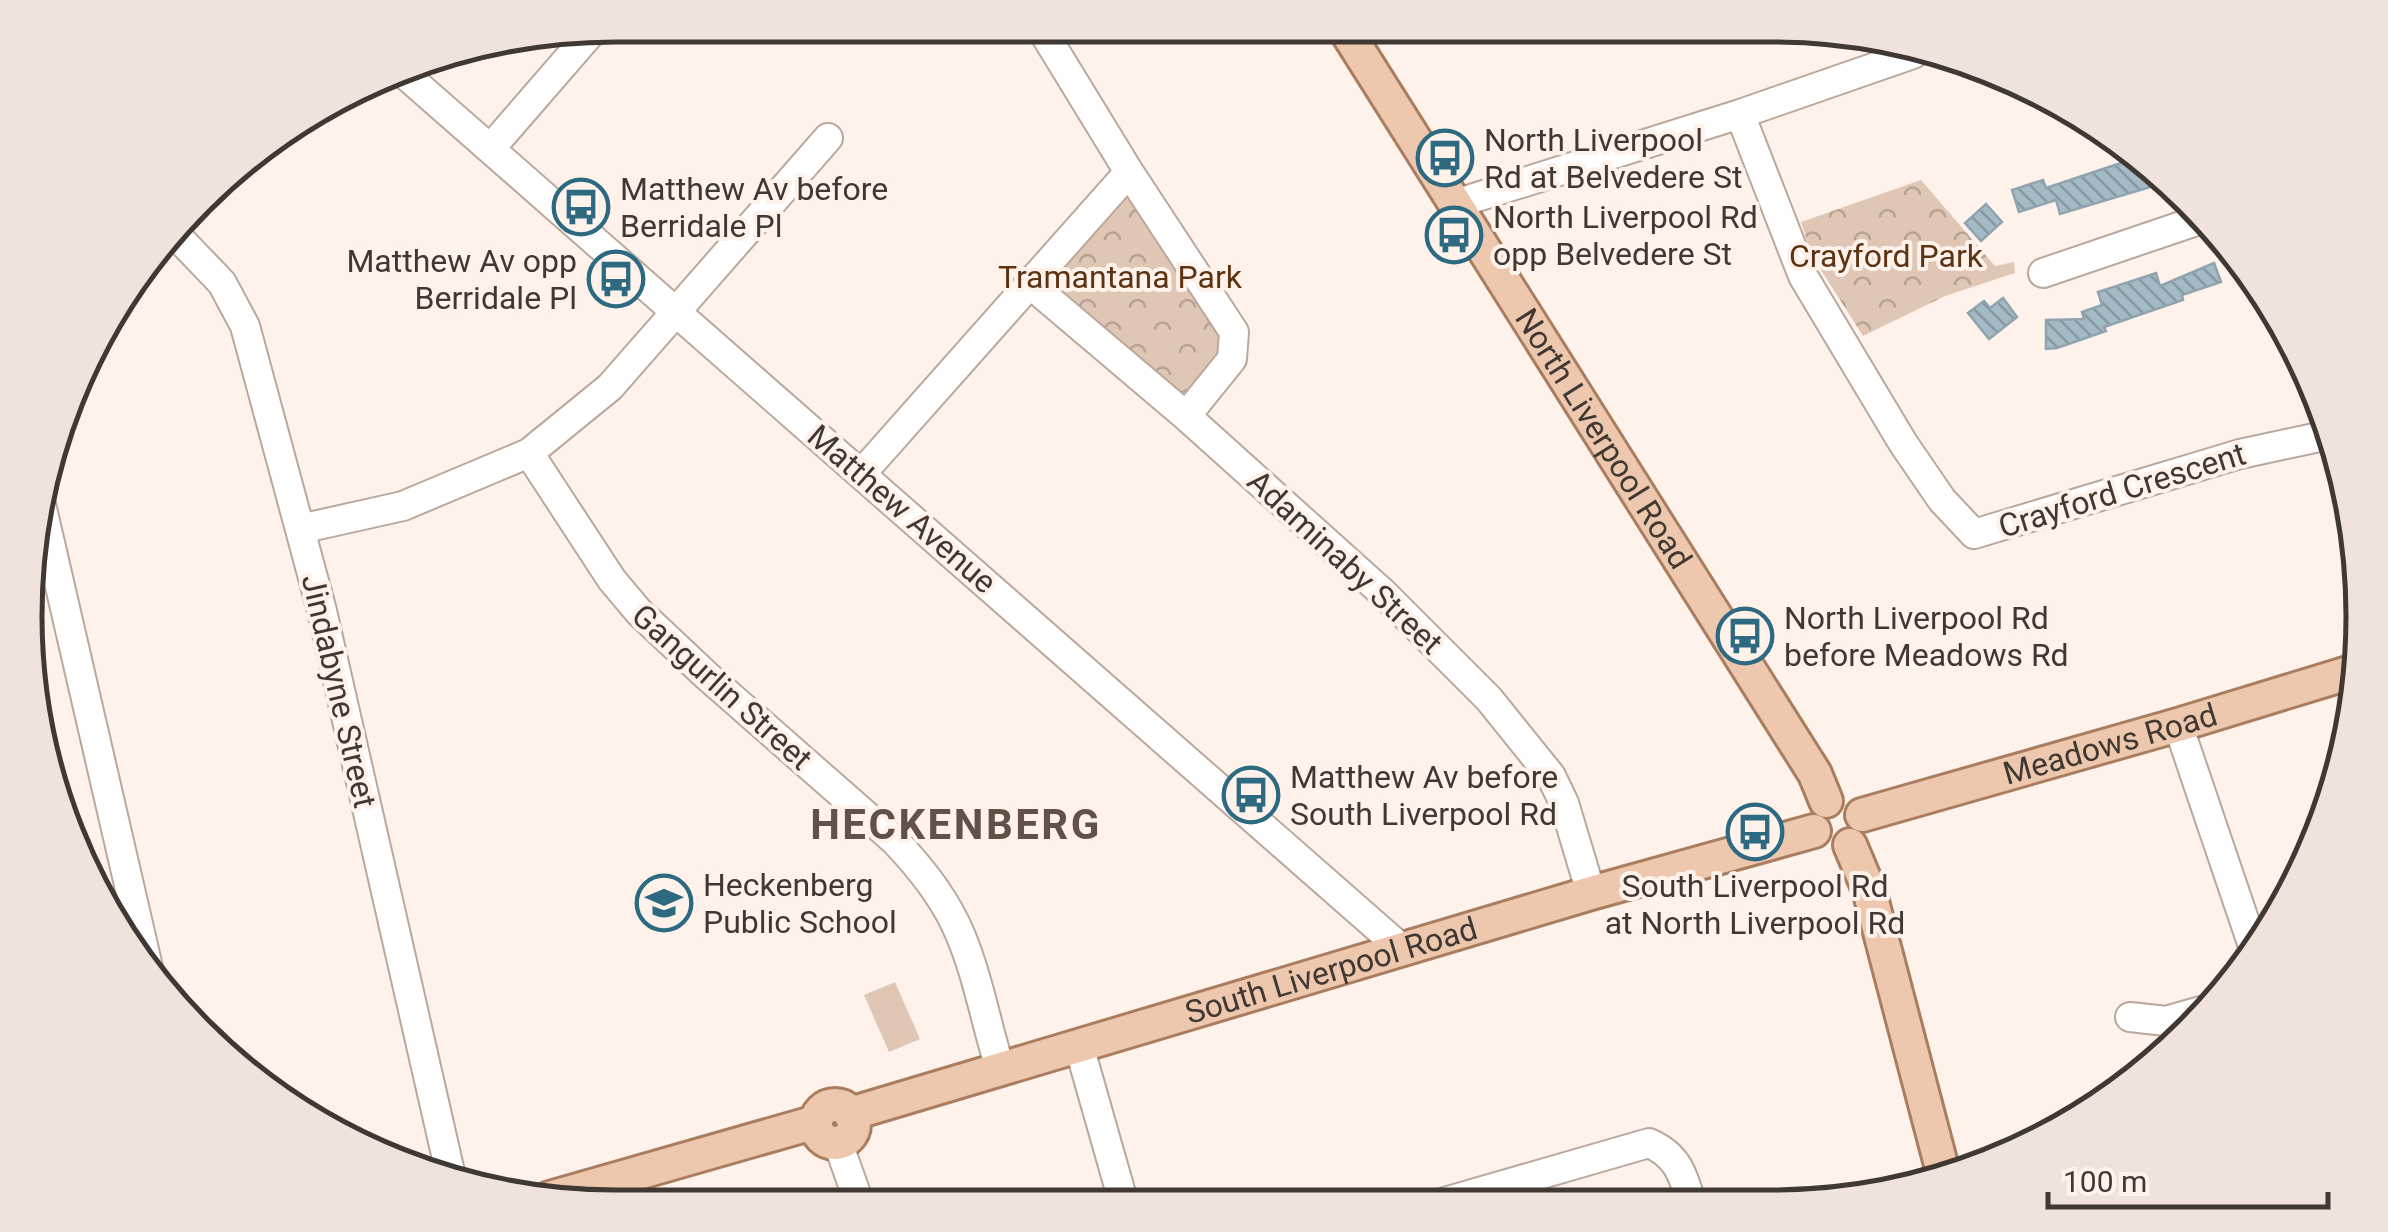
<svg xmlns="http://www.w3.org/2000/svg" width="2388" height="1232" viewBox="0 0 2388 1232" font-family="Roboto,sans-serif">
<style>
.park{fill:url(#park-crowns)}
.pitch{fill:#e0c6b4}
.building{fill:url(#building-back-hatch);stroke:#8fa4ae;stroke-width:2.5}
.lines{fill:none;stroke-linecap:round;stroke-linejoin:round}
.minor-casing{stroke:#baa89c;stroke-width:32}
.major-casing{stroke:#a97e60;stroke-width:38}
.minor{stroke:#fff;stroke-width:28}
.major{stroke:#eec8ae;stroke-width:32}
.labels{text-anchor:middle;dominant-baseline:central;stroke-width:8;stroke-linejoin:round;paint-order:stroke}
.poi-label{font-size:32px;fill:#403833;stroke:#fef2ea;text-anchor:start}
.park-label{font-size:32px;fill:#5d3413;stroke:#fef2ea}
.street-label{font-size:32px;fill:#403833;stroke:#fef2ea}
.district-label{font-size:42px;font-weight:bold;letter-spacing:2.5px;fill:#615146;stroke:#fef2ea}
.rim{fill:none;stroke:#403833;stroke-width:5}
</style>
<defs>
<pattern id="park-crowns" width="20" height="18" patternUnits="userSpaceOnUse" patternTransform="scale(2.5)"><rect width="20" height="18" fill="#e0c6b4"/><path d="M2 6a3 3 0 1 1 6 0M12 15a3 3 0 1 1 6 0" fill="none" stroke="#b7a293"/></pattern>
<pattern id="building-back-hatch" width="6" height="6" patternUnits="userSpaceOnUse" patternTransform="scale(2.5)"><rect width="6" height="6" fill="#a4bac4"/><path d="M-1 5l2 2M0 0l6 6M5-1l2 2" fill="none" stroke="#8798a0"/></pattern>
</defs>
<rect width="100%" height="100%" fill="#fef2ea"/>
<path class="park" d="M1921 180 1995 266 2014 262 2015 273 1945 296 1863 336 1812 256 1801 222Z
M1119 197 1136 201 1222 337 1223 354 1181 396 1050 283 1054 268Z"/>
<path class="pitch" d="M895 982 920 1039 889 1052 864 995Z"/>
<path class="building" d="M2130 160 2152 177 2154 186 2060 214 2056 200 2019 212 2012 190 2043 180 2046 188Z
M1986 204 2002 222 1981 241 1965 223Z
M2214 263 2221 282 2182 295 2183 300 2104 327 2106 331 2057 348 2046 349V320L2084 319 2082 312 2102 305 2098 292 2156 273 2160 286Z
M2003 298 2017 317 1989 339 1968 313 1984 301 1990 308Z"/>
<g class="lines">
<g class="minor-casing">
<path id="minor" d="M1039 25 1129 172 1234 332 1232 359 1186 416
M400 70 1402 949
M1740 114 1803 276 1903 443 1942 500 1974 534 2240 454 2333 434
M490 149 594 29
M1455 204 1740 114 1913 54
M175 234 222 283 245 326 322 611 450 1172
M2043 273 2205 218
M1029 283 1186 416 1384 594 1489 699 1551 776 1564 803 1591 893
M529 453 612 580 639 612 707 676 894 840C921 868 945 898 960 934 978 976 986 1024 1000 1068
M862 473 1129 172
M41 504 148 967
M300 529 403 506 529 453 610 387 828 138
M2178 725 2254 949
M2130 1017 2166 1021 2215 1007
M1079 1046 1124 1204
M838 1143 860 1205
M1441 1203 1649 1143C1677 1155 1683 1174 1691 1202"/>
</g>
<g class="major-casing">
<g id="major">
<path id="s1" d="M1343 26 1815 774 1826 801"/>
<path id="s2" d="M1862 815 2178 725 2358 670"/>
<path d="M1850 845 1869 890 1944 1176"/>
<circle cx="835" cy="1124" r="19"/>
<path id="s3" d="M850 1114 1591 893 1814 831"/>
<path d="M550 1198 816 1122"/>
</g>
</g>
<use href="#minor" class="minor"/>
<use href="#major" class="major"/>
</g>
<defs>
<g id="bus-ring" transform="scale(2.875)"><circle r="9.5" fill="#fef2ea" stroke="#2d6a81" stroke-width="1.5"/><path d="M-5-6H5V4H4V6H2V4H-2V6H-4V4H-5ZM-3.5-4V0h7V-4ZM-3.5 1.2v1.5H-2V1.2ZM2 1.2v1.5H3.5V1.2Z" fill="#2d6a81"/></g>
<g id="school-ring" transform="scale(2.875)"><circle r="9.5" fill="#fef2ea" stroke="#2d6a81" stroke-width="1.5"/><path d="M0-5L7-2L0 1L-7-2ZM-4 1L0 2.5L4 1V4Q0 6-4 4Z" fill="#2d6a81"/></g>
</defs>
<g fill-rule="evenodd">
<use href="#bus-ring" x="1445" y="158"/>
<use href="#bus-ring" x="581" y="207"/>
<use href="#bus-ring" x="1454" y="235"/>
<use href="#bus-ring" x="616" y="279"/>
<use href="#bus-ring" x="1745" y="636"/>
<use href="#bus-ring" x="1251" y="795"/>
<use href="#bus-ring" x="1755" y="832"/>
<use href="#school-ring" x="664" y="903"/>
</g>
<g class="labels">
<g class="poi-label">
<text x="1484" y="140">North Liverpool<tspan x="1484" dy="37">Rd at Belvedere St</tspan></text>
<text x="620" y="189">Matthew Av before<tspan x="620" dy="37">Berridale Pl</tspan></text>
<text x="1493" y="217">North Liverpool Rd<tspan x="1493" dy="37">opp Belvedere St</tspan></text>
<text x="577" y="261" text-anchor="end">Matthew Av opp<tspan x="577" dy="37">Berridale Pl</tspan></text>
<text x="1784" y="618">North Liverpool Rd<tspan x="1784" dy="37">before Meadows Rd</tspan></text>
<text x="1290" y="777">Matthew Av before<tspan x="1290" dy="37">South Liverpool Rd</tspan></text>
<text x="703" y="885">Heckenberg<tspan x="703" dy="37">Public School</tspan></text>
<text x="1755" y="886" text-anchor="middle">South Liverpool Rd<tspan x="1755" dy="37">at North Liverpool Rd</tspan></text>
</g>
<g class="park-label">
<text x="1886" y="256">Crayford Park</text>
<text x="1120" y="277">Tramantana Park</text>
</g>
<g class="street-label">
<text stroke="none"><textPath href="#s1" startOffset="488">North Liverpool Road</textPath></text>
<text transform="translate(2122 490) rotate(-17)">Crayford Crescent</text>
<text transform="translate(902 509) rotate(41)">Matthew Avenue</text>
<text transform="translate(1345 562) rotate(43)">Adaminaby Street</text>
<text transform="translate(722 687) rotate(42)">Gangurlin Street</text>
<text transform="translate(339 691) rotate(77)">Jindabyne Street</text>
<text stroke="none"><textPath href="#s2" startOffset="258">Meadows Road</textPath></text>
<text stroke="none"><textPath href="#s3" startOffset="502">South Liverpool Road</textPath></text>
</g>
<g class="district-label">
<text x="956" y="824">HECKENBERG</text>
</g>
</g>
<path d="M0 0H2388V1232H0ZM616 42H1772A574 574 0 0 1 2346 616V616A574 574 0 0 1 1772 1190H616A574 574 0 0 1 42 616V616A574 574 0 0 1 616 42Z" fill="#efe3db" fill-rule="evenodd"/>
<path class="rim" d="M616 42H1772A574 574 0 0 1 2346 616V616A574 574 0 0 1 1772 1190H616A574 574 0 0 1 42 616V616A574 574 0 0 1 616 42Z"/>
<path d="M2048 1192v15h280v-15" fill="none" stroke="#403833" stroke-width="5"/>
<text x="2063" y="1192" font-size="30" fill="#403833" stroke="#fef2ea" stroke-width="8" paint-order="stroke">100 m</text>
</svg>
